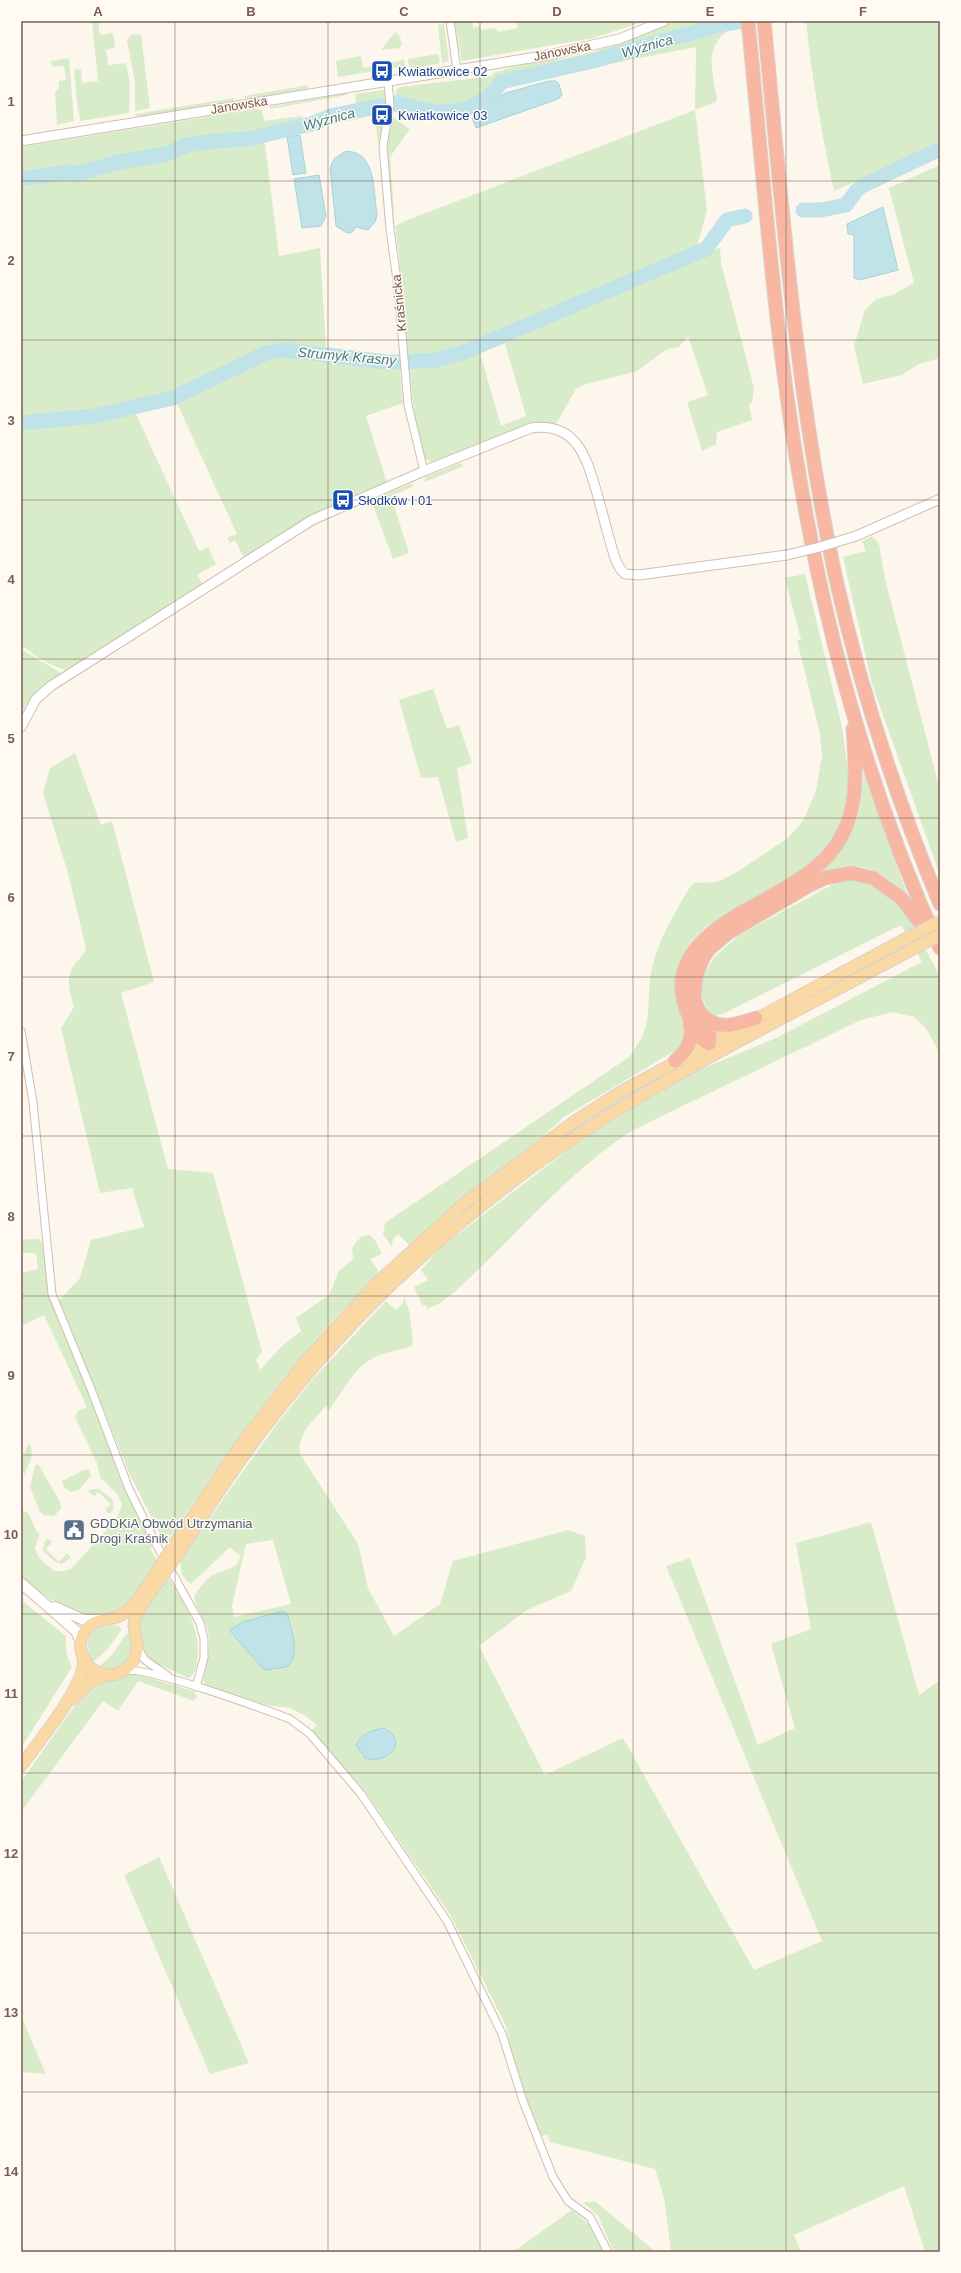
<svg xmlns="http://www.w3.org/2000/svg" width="961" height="2273" viewBox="0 0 961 2273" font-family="Helvetica,sans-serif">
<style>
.green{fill:#d8ecc9;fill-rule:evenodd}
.water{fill:#bfe3e8;stroke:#a5d3da}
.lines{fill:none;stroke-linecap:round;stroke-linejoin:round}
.river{stroke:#bfe3e8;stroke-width:15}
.minor-casing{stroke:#d1beb0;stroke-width:9}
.tertiary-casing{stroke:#d1beb0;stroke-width:11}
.secondary-casing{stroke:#d6c0b0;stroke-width:12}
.primary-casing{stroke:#dad1cd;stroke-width:13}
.motorway-casing{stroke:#dad1cd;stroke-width:15}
.minor{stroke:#fff;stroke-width:7}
.tertiary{stroke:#fff;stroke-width:9}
.secondary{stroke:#fff;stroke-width:10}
.primary{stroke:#fbd9a5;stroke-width:11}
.motorway{stroke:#f7b7a3;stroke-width:13}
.tertiary-bridge-casing{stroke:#d1beb0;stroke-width:11;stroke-linecap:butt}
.primary-bridge-casing{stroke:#dad1cd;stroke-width:13;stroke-linecap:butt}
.tertiary-bridge{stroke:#fff;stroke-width:9}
.primary-bridge{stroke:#fbd9a5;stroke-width:11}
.grid{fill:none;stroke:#7a5c4d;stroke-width:1;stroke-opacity:0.55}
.labels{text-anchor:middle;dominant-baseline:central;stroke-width:3;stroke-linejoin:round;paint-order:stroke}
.street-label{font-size:13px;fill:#7a5c4d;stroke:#fffaf3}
.transit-label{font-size:13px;fill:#164399;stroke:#fffaf3;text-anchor:start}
.service-label{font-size:13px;fill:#4e5e75;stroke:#fffaf3;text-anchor:start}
.water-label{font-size:14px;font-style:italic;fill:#437c86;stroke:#fffaf3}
.neatline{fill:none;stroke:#7a5c4d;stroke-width:1.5}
.grid-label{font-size:13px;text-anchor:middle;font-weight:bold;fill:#7a5c4d}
</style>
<rect width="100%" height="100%" fill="#fdf6ec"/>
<path class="green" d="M92 21H98L100 35 113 33 115 48 106 50 108 65 126 63 130 84 129 113 81 121 78 110 74 70 81 69 82 83 98 81Z
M454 21H472L473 28 480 26 481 30 495 28 498 32 518 28 517 21H646L593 38 462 61Z
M674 21H736L722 23 593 60 500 81C485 104 455 117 427 110 416 107 406 103 395 101L396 90 400 87 493 76V73C519 64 544 62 571 57 607 49 640 37 674 21Z
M806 21H940V145L834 191C822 135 812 79 806 21Z
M444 24 449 61 442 63 438 25Z
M735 25V27C701 44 713 70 717 101L695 110 707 210 696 251 461 352 436 359 408 360 400 265 386 153 392 117 410 129 390 157 395 226 405 221 695 110 696 47 508 84 492 98 502 84 595 63Z
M395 32 400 36 402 45 399 48 381 50Z
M141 34 150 108 135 111V81L127 41 131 35Z
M438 54 440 63 412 69 409 67 408 59Z
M361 56 363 68 404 60 405 66 338 77 336 61Z
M69 58 74 121 57 125 55 93 59 88V81L66 80 64 66 52 67 51 61Z
M309 85 306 89 245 99 244 96Z
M383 90 386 92 387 103 334 114 308 124 307 120 330 110 356 104 355 94Z
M347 93V95L270 109 269 107Z
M234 98 233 101 137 117 135 114Z
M395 105 408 106 422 113 415 122 394 111Z
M387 106 378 145 375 115 308 130V126L335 116Z
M256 109 262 110 264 121 302 116 303 125 247 137 214 138 188 143 165 152 118 161 76 172 70 170 21 177V147Z
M264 137 279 256 320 248 326 349 270 347 174 394 102 411 21 418V181L69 174 77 176 121 164 163 156 193 146Z
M940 165V358L919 364 902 375 863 384 854 346 865 310 876 299 892 295 914 283 889 188Z
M720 248 721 263 754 388 752 403 749 404 752 420 717 432 716 444 702 451 687 402 708 395 688 336 679 347 667 349 637 371 586 384 576 389 556 424 542 422 529 423 438 461 431 462 424 458 414 412 409 364 436 363 479 349 501 426 526 416 504 340Z
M286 354 326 359 327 356 399 364 403 403 366 416 387 483 314 515 244 558 235 540 230 543 227 538 237 534 176 401 268 356Z
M135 412 199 551 208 547 216 564 197 575 203 585 66 670C50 666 34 655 21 645V426L96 420Z
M461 463 464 466 425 482V477Z
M413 483 412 487 391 496 409 553 393 559 371 500Z
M872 536 879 544 885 579 940 790V875L872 684 845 566 843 557 866 551 862 541Z
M805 574 842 727 849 777 845 806 836 833 827 846 813 861 798 873 707 926 691 941 681 957 676 973 677 1003 685 1027 682 1042 676 1050 564 1117 542 1137 461 1199 409 1245 398 1234 393 1239 392 1247 383 1234 385 1223 629 1057C658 1020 643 1004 653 964 660 937 675 912 690 887L694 883 717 882 737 872 788 838 803 821 816 791 822 756 820 734 797 640H801L785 578Z
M21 649 61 673 36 691 21 712Z
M433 689 447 729 459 725 472 763 457 768 468 838 456 842 438 777 421 778 399 700Z
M75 753 101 825 112 821 154 982 121 993 168 1169 213 1173 262 1352 256 1360 260 1370 283 1345 301 1331 296 1318 329 1295 339 1271 354 1258 352 1251C353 1244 364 1230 372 1237 377 1241 379 1249 382 1254L370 1259 378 1270 376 1276C352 1301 327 1326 305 1352 254 1413 210 1479 165 1544L130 1475 59 1300 80 1278 91 1240 144 1227 132 1188 100 1193 61 1028 74 1007C71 994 65 982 72 969 76 961 83 957 86 948L68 873 43 793 50 768Z
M863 772 907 894C871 864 864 862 819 873 854 839 862 821 863 772Z
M860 880 884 890 906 911 940 977V1054L926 1028 914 1017 892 1012 861 1020 631 1131C563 1176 512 1241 451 1295L439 1304 427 1309 426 1306 422 1305 414 1287 428 1280 421 1270 440 1248 569 1149 677 1079 776 1038 922 962 901 925 723 1014 710 1016 702 997V980L714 957 741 934 839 881Z
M701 1055 589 1120 404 1269 446 1225 554 1141 647 1082Z
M31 1239H38L42 1243 52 1299 129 1497 152 1547 150 1548 157 1561 125 1608C117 1613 110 1612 101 1614 99 1615 96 1617 93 1617 74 1619 36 1589 21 1577V1509L29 1514 37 1532 40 1533 35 1548 39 1558 54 1571H65L72 1568 117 1518 122 1505 118 1495 100 1477 97 1463 75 1417 78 1411 87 1407 44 1315 21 1326V1273L38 1269 36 1253H24L21 1248V1240Z
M404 1297 410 1314 413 1344C407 1350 383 1352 373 1358 354 1368 341 1394 329 1410L326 1406C314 1420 297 1434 300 1454L358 1544 368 1588 394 1636 440 1604 453 1561 568 1530 585 1536 586 1557 571 1591 527 1610 479 1646 545 1775 623 1738 754 1970 822 1941 666 1566 690 1558 758 1745 795 1728 771 1644 811 1629 796 1543 871 1522 919 1695 940 1680V2252H925L904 2186 794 2235 801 2252H671L664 2198 655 2169 550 2142 548 2135 540 2136 512 2056 506 2026 451 1916 364 1790 311 1731 317 1725 304 1715 290 1708 266 1705 206 1685 204 1682C203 1668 211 1654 209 1638 208 1622 196 1611 194 1597 198 1589 204 1582 210 1577 220 1569 238 1572 240 1556L230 1547 191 1584C180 1576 178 1566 184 1554L277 1424 313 1379 386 1301 396 1310 403 1303ZM273 1540 291 1604 234 1617 232 1606 246 1544Z
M28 1444 31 1446 32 1456 24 1476 21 1462Z
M38 1464 60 1502 61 1509 54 1516 44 1515 40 1512 30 1487 35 1466Z
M86 1469 89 1470 91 1475 79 1490 71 1492 64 1488 62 1481Z
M92 1489H99L112 1499 114 1508 110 1514 105 1510 111 1504 98 1492 94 1496 88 1491Z
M47 1538 52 1542 46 1549 59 1562 67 1553 71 1558 62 1564 55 1562 43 1551 44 1543Z
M167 1577C172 1582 176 1590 179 1595 192 1617 201 1637 197 1663 196 1669 194 1676 188 1678L156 1663 147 1656 142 1646 138 1625 141 1617Z
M21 1600 66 1636C65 1648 66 1656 72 1667L21 1748Z
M117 1625 122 1629 107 1650 92 1663 90 1661 87 1637 95 1628Z
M126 1634H129C139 1654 127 1665 109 1671L98 1667 112 1655Z
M133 1673 193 1691 197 1696 194 1701 138 1681 118 1711 103 1701 21 1812V1782L70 1712 95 1684 101 1680Z
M159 1857 249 2063 210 2074 124 1875Z
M21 2016 46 2074 21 2072Z
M583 2202H596L656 2252H614L598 2216Z
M572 2210 590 2225 603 2252H513Z"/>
<path class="water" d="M549 81H556L559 84 562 95 558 99 476 128 472 118 505 93Z
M300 135 306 173 293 175 287 137Z
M346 151C377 152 373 191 377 215L375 222 368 230 356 227 352 232 347 233 336 226 330 168 334 159Z
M319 175 326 216 321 226 302 228 294 179Z
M883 207 898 270 860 280 854 278V235L848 234 847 224Z
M282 1611 286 1613 288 1616C292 1634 301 1653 287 1667L264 1670 230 1631 231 1629 243 1622Z
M382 1728C410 1737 391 1766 365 1758L356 1745C361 1734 371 1731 382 1728Z"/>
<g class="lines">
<path class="river" d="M21 179 69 172 76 174 119 162 166 154 187 145 214 141 248 139 311 124 334 115 396 103 434 112 455 111 468 108 486 99 494 92 501 82 593 61 723 24 744 21
M803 210H821L846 205 857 190 862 186 940 149
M21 423 95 416 173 398 266 353 285 350 386 362H404L436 360 462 353 706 249 727 220 745 216"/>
<g class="minor-casing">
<path id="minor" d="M450 21 457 70
M388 81 390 105 383 146 390 229 398 288 408 405 424 471
M21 1031 33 1102 52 1294 91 1389 129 1489 156 1544 200 1623 204 1639V1658L196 1687
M138 1649 145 1660 168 1676
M124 1671C142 1664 266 1710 290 1719L310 1734 361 1794 447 1921 502 2034 523 2101 553 2177 568 2201 590 2217 608 2252"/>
</g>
<g class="tertiary-casing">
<path id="tertiary" d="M21 141 549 55 619 39 664 21
M856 536 940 499
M21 727 36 699 51 686 312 520 424 471 531 428C576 422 586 456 596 490 601 507 605 524 610 541 613 552 616 566 625 574L639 575 787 555"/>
</g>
<g class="secondary-casing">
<path id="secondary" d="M21 1583 76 1631 81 1642
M55 1607 84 1620H99"/>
</g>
<g class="primary-casing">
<path id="primary" d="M171 1549 237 1450 304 1363 379 1281 466 1202 575 1121 622 1091 907 938
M176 1557C204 1513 232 1470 264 1428 333 1337 417 1254 508 1185 631 1090 775 1024 911 950
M159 1568C148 1583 137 1606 121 1615 109 1622 97 1617 87 1628 71 1647 87 1677 112 1675 127 1673 139 1658 137 1643 136 1634 132 1627 135 1619 141 1603 154 1589 163 1575
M72 1700 91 1681 107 1675
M21 1766C36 1745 88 1683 83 1658"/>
</g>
<g class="motorway-casing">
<path id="motorway" d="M748 21C763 170 773 320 798 468 825 632 870 796 940 948
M764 21C782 206 796 393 835 575 860 688 896 798 940 904
M853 729C856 770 860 813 834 848 824 862 810 873 795 882 752 911 661 939 686 1009 691 1022 696 1037 709 1044L710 1036 694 999 696 976 703 958 709 949 728 933 810 885 825 878 851 873 873 878 901 898 926 930
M700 1013C717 1032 735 1025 756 1018
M675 1061C687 1051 694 1039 690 1024"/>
</g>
<use href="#minor" class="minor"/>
<use href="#tertiary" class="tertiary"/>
<use href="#secondary" class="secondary"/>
<use href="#primary" class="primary"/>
<use href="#motorway" class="motorway"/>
<g class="tertiary-bridge-casing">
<path id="tertiary-bridge" d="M787 555 820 547 856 536"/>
</g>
<g class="primary-bridge-casing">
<path id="primary-bridge" d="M907 938 940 921
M911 950 940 935
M159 1568 171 1549
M163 1575 176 1557"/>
</g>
<use href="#tertiary-bridge" class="tertiary-bridge"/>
<use href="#primary-bridge" class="primary-bridge"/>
</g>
<path class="grid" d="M175 21V2252M328 21V2252M480 21V2252M633 21V2252M786 21V2252M21 181H940M21 340H940M21 500H940M21 659H940M21 818H940M21 977H940M21 1136H940M21 1296H940M21 1455H940M21 1614H940M21 1773H940M21 1933H940M21 2092H940"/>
<defs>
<g id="bus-square" transform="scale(1.15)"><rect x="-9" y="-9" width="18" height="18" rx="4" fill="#1a4fb4" stroke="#fffaf3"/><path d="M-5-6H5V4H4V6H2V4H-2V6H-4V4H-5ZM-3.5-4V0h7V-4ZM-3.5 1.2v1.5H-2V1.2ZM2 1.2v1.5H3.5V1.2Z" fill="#fff"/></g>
<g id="civic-square" transform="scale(1.15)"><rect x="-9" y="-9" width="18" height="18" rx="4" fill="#5c6f8a" stroke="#fffaf3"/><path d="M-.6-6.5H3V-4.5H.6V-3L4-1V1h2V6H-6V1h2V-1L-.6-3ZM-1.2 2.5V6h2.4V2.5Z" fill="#fff"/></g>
</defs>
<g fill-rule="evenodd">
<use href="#bus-square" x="382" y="71"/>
<use href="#bus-square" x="382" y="115"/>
<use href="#bus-square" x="343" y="500"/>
<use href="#civic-square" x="74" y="1530"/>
</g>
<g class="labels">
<g class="street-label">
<text transform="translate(562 51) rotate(-11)">Janowska</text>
<text transform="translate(239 105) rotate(-9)">Janowska</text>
<text transform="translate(399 303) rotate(-96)">Kraśnicka</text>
</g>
<g class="transit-label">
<text x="398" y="71">Kwiatkowice 02</text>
<text x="398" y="115">Kwiatkowice 03</text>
<text x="358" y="500">Słodków I 01</text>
</g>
<g class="service-label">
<text x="90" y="1523">GDDKiA Obwód Utrzymania<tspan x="90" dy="15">Drogi Kraśnik</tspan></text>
</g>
<g class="water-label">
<text transform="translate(647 46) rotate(-16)">Wyżnica</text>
<text transform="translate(329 119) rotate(-15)">Wyżnica</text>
<text transform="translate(347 356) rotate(5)">Strumyk Krasny</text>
</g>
</g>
<rect width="961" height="2273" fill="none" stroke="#fffaf3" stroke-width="44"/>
<rect x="22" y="22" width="917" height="2229" class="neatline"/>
<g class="grid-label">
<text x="98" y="16">A</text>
<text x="251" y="16">B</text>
<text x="404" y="16">C</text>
<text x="557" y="16">D</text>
<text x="710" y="16">E</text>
<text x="863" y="16">F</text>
<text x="11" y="106">1</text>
<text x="11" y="265">2</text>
<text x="11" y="425">3</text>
<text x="11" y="584">4</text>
<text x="11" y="743">5</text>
<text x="11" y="902">6</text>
<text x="11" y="1061">7</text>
<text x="11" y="1221">8</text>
<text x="11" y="1380">9</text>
<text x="11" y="1539">10</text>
<text x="11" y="1698">11</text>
<text x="11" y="1858">12</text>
<text x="11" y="2017">13</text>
<text x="11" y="2176">14</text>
</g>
</svg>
